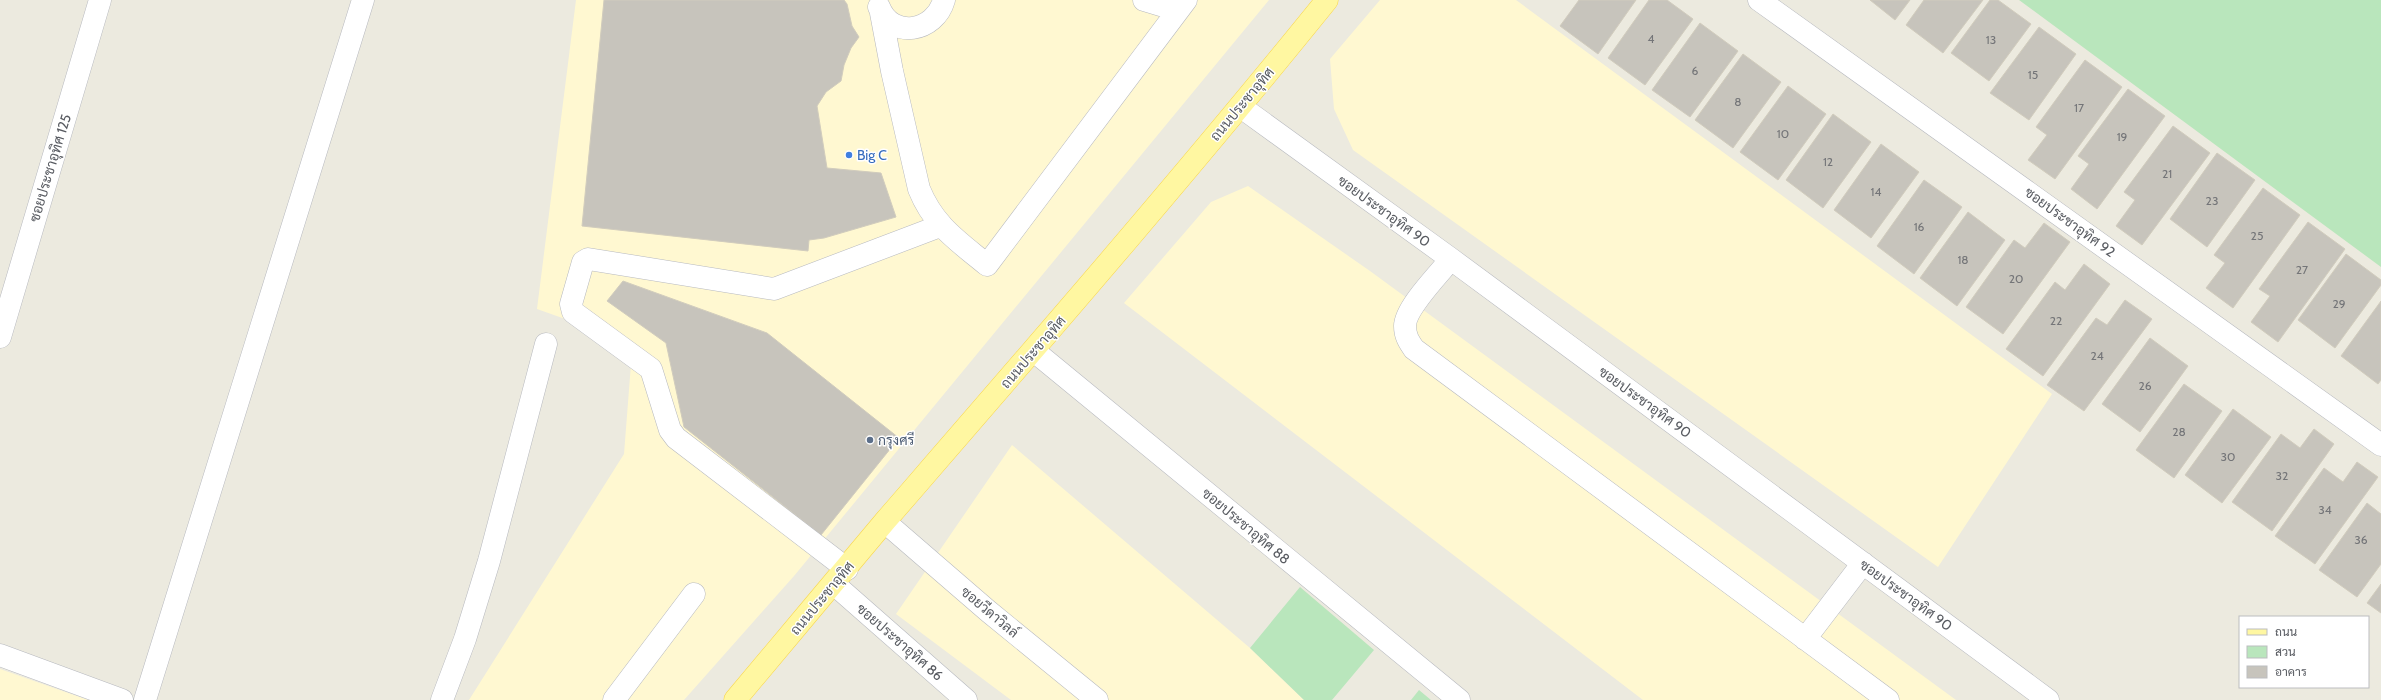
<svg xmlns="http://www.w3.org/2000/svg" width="2381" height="700" viewBox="0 0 2381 700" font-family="Cabin,Sarabun,sans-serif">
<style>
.commercial{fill:#fff8d1}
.green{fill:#b9e6bc}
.building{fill:#c7c4bc;stroke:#d1ccbd}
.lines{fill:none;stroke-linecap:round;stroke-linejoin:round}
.minor-casing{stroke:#b7b9bf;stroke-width:23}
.major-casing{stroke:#f9d64b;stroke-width:23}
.minor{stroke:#fff;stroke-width:22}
.major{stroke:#fff7a1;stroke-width:22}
.shop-dot{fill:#3f7fe0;stroke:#fff;stroke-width:1.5}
.service-dot{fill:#5c6f8a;stroke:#fff;stroke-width:1.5}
.labels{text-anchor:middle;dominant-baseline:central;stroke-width:3;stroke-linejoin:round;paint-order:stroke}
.number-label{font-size:12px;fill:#747578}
.street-label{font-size:14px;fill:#585b61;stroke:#fff}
.shop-label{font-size:14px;fill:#366cbe;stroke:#fff;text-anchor:start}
.service-label{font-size:14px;fill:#4e5e75;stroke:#fff;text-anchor:start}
</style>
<rect width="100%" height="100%" fill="#eceadf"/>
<path class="commercial" d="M576 0H1269L794 576 684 700H469L624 454 631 364 568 320 537 309Z
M1380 0H1516L2052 394 1938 567 1353 150 1334 109 1330 59Z
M1248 186 1370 271 1956 700H1643L1124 303 1211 202Z
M1012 445 1250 648 1304 700H1011L896 614Z
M0 669 88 700H0Z"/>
<path class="green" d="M2019 0H2381V267Z
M1300 587 1374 650 1332 700H1304L1250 648Z
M1419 690 1431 700H1411Z"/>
<path class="building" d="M604 0H844L847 4 852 26 859 37 851 48 844 65 841 81 826 92 817 106 827 168 881 173 896 217 824 238 809 240 808 251 582 226Z
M1579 0H1636L1598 54 1560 26Z
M1649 0H1667L1693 19 1645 85 1608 58Z
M1870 0H1910L1895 20Z
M1924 0H1983L1943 53 1906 25Z
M1990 0H1998L2031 24 1989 81 1951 53Z
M1700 23 1738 51 1690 117 1652 90Z
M2039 27 2076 54 2029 120 1990 93Z
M1743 54 1781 82 1733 148 1695 120Z
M2085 60 2122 87 2055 179 2028 160 2047 135 2036 127Z
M1788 86 1826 114 1778 180 1740 152Z
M2128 89 2165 116 2097 209 2071 189 2089 164 2078 156Z
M1833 114 1871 142 1823 208 1786 180Z
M2173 126 2210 153 2142 245 2116 226 2135 200 2124 192Z
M1881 144 1919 172 1871 238 1834 210Z
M2217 153 2255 180 2207 247 2170 219Z
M1924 180 1962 207 1914 274 1877 246Z
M2263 188 2300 215 2233 308 2206 288 2225 263 2214 255Z
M1968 212 2005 240 1957 306 1920 278Z
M2308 222 2345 249 2278 342 2251 322 2270 296 2259 289Z
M2044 223 2070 242 2003 334 1966 307 2014 240 2025 248Z
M2346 254 2381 280V285L2335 348 2298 320Z
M2084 264 2110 284 2043 376 2006 349 2055 282 2065 290Z
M623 281 767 333 899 438 821 535 684 427 666 343 607 301Z
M2125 300 2152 319 2084 411 2047 385 2096 318 2107 325Z
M2381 301V380L2378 384 2341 356Z
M2150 338 2188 366 2140 432 2102 404Z
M2184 384 2222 411 2174 478 2136 450Z
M2233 409 2271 437 2222 503 2185 475Z
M2314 429 2334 444 2272 531 2232 502 2281 434 2300 448Z
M2357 462 2378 477 2315 564 2275 536 2324 468 2343 482Z
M2367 503 2381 514V564L2357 597 2319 570Z
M2381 584V613L2367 603Z"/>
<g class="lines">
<g class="minor-casing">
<path id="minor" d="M1144 0 1177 10
M1759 0 2381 445
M879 7C892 40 935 32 944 0
M881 13 892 71 919 189C934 226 958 241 987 265L1186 0
M1241 107 1451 259 2048 700
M1451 259C1439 274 1405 308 1405 326 1405 336 1409 342 1414 349L1888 700
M0 337 100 0
M1034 351 1459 700
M885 522 988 611 1097 700
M847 569 676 438 670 430 651 369 573 312 571 304 583 262 588 259 774 289 940 226
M834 584 966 700
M1805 639 1863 563
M0 655 122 700
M145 700 363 0
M442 700 465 639 489 561 546 344
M614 700 694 594"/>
</g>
<g class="major-casing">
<path id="major" d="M735 700C786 640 835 580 886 520 1035 348 1184 177 1327 0"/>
</g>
<use href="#minor" class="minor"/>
<use href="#major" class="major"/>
</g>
<circle class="shop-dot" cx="849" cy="155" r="4"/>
<circle class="service-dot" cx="870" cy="440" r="4"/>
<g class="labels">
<g class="number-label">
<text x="1651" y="38">4</text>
<text x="1991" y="39">13</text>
<text x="1695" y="70">6</text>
<text x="2033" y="74">15</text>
<text x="1738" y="101">8</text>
<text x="2079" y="107">17</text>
<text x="1783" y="133">10</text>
<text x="2122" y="136">19</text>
<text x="1828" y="161">12</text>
<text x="2167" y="173">21</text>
<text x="1876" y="191">14</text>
<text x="2212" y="200">23</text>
<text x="1919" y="226">16</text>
<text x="2257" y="235">25</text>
<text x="1963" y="259">18</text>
<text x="2302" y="269">27</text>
<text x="2016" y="278">20</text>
<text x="2339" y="303">29</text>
<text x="2056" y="320">22</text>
<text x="2097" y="355">24</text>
<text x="2145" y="385">26</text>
<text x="2179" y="431">28</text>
<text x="2228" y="456">30</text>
<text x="2282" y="475">32</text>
<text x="2325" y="509">34</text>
<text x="2361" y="539">36</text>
</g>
<g class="street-label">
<text transform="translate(1242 104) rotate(-50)">ถนนประชาอุทิศ</text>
<text transform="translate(50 168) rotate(-73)">ซอยประชาอุทิศ 125</text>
<text transform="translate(1384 211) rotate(36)">ซอยประชาอุทิศ 90</text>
<text transform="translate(2070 222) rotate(36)">ซอยประชาอุทิศ 92</text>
<text transform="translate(1033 352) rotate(-49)">ถนนประชาอุทิศ</text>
<text transform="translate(1645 402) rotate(36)">ซอยประชาอุทิศ 90</text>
<text transform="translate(1246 526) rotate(40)">ซอยประชาอุทิศ 88</text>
<text transform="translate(1906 595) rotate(36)">ซอยประชาอุทิศ 90</text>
<text transform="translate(822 598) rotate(-50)">ถนนประชาอุทิศ</text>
<text transform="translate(990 612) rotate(40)">ซอยวีดาวิลล์</text>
<text transform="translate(900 642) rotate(41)">ซอยประชาอุทิศ 86</text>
</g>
<g class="shop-label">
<text x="857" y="155">Big C</text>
</g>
<g class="service-label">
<text x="878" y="440">กรุงศรี</text>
</g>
</g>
<rect x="2239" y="616" width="130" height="72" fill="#ffffff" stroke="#bcbdc0"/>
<rect x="2247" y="629" width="20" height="6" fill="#fff7a1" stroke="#bcbdc0"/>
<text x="2275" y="636" font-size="12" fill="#585b61">ถนน</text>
<rect x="2247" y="646" width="20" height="12" fill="#b9e6bc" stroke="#bcbdc0"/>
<text x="2275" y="656" font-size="12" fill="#585b61">สวน</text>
<rect x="2247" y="666" width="20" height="12" fill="#c7c4bc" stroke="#bcbdc0"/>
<text x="2275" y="676" font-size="12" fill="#585b61">อาคาร</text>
</svg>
